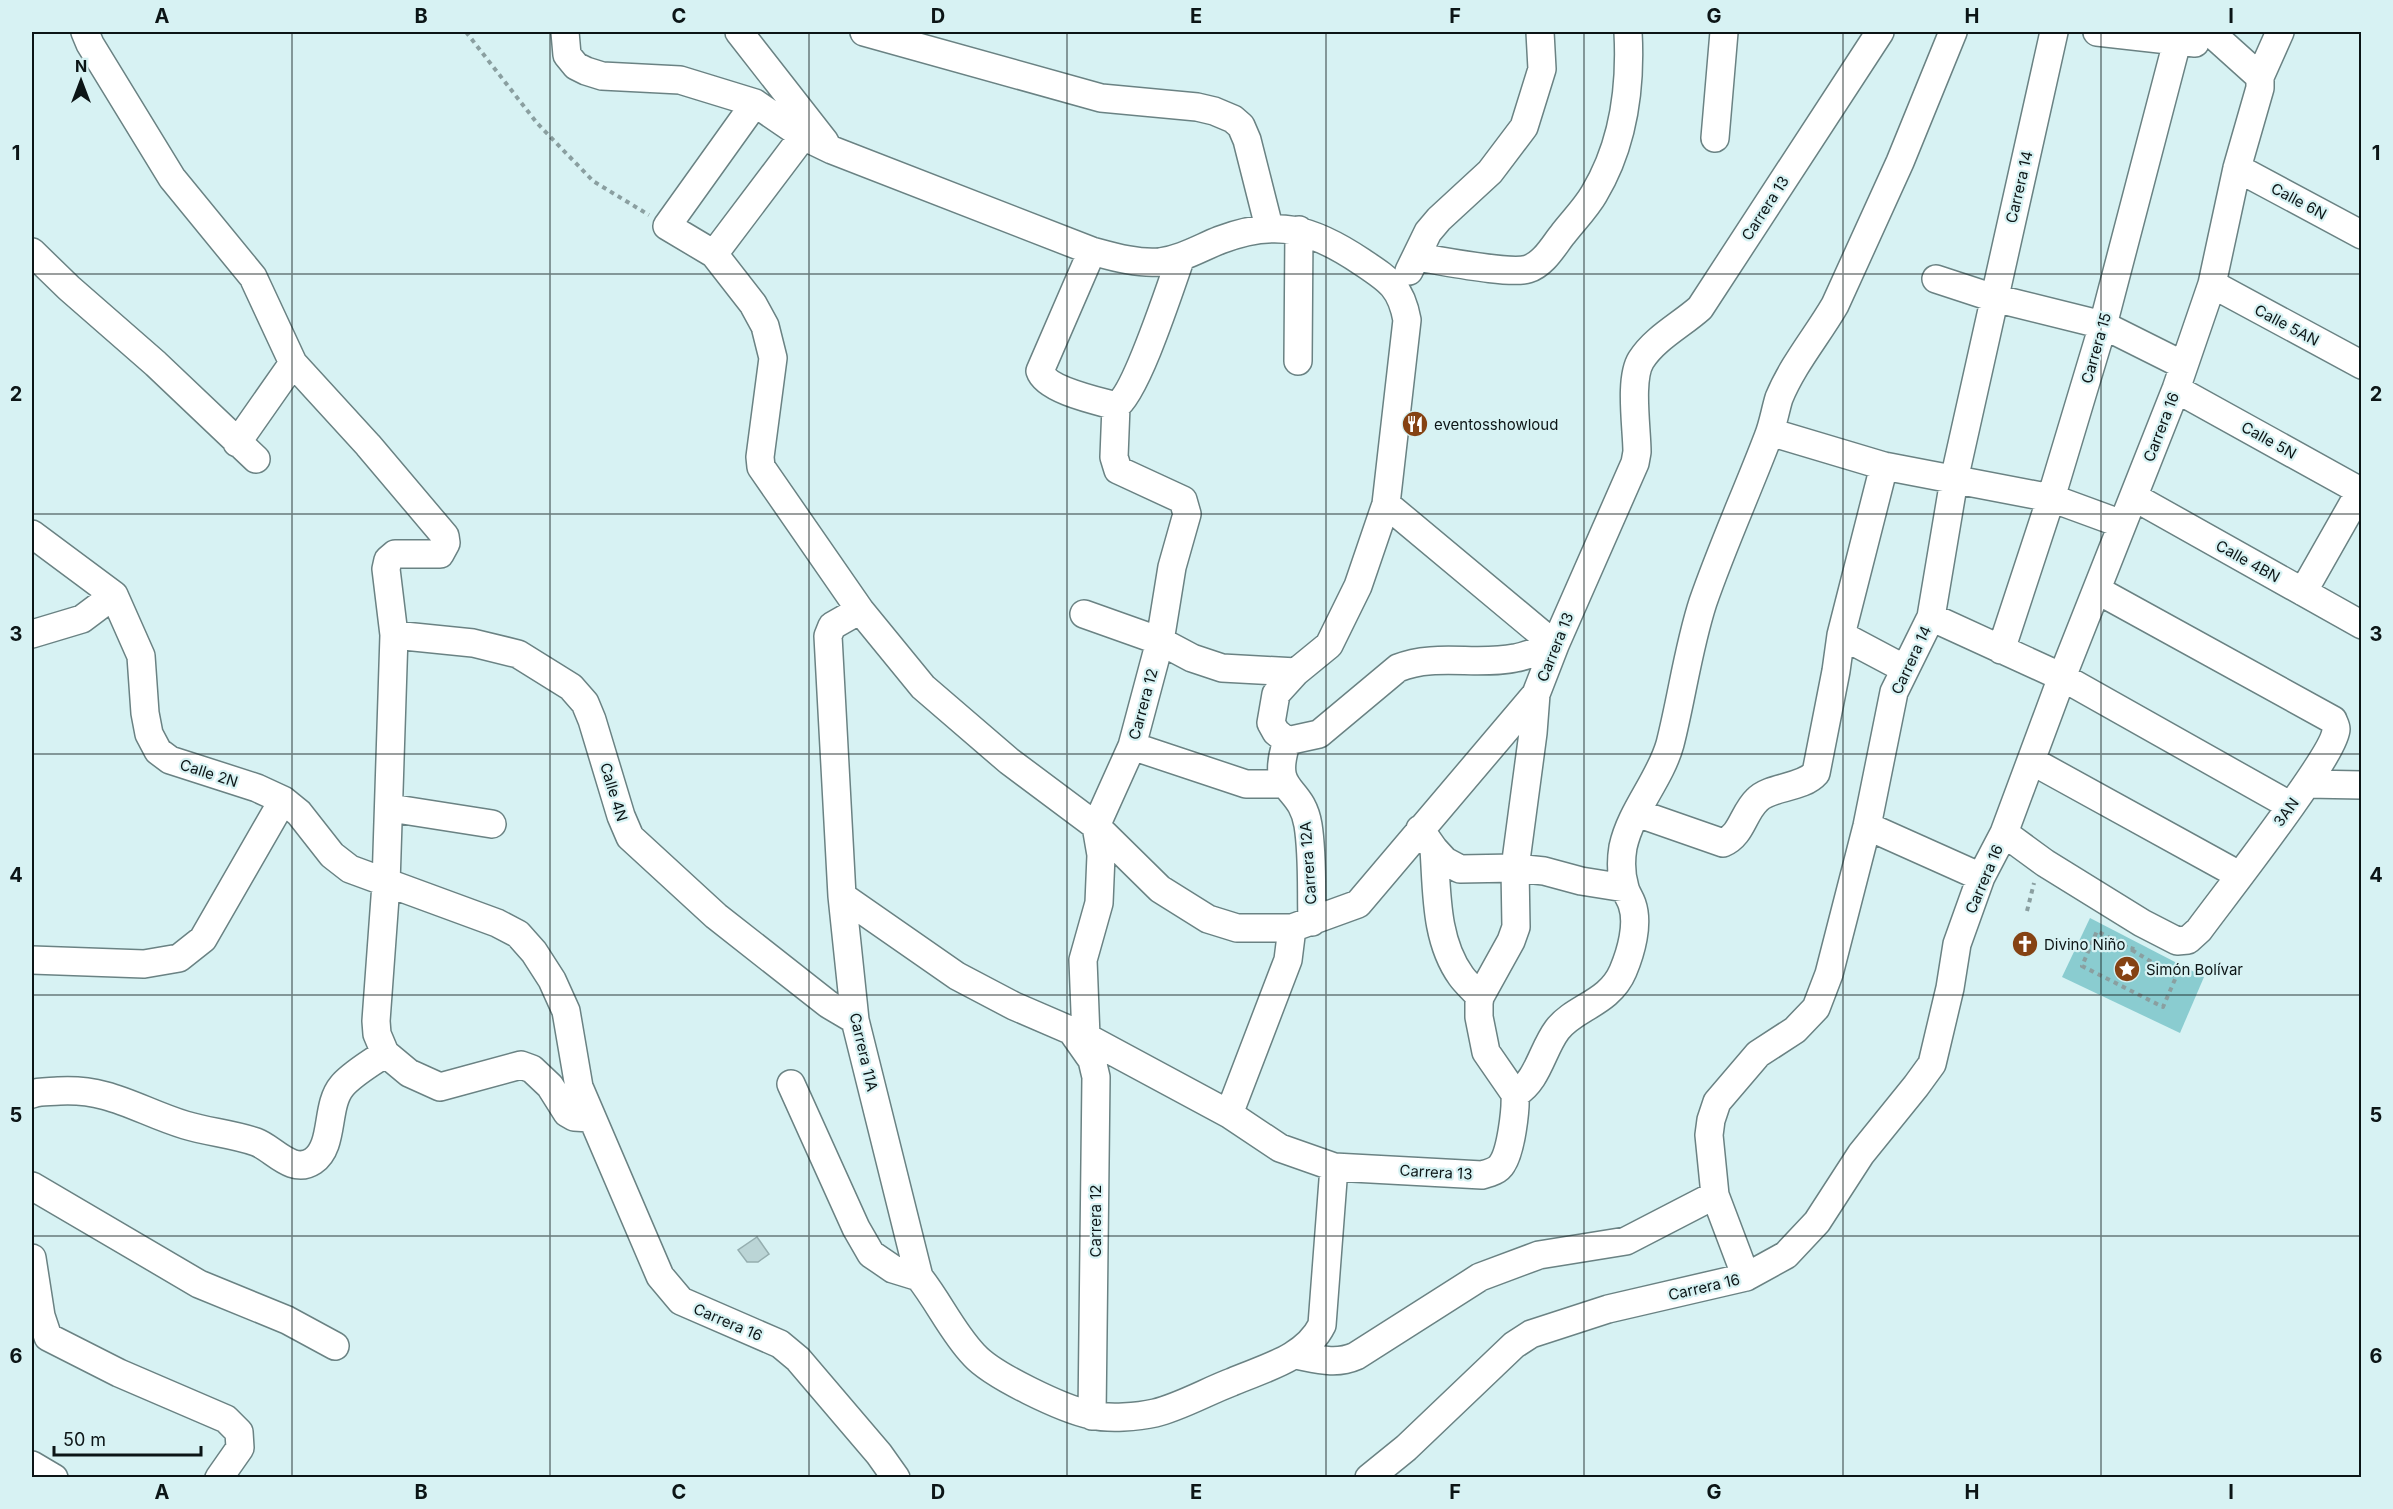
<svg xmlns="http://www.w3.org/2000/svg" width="2393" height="1509" viewBox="0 0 2393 1509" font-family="Inter,sans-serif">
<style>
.green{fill:#8accd0}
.building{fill:#bbd5d6;stroke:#95aeaf;stroke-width:1.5}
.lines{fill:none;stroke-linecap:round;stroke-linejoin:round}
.minor-casing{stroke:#6a8283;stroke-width:30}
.path{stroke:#8a9fa0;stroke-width:4;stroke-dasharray:4.5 4.5;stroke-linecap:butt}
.minor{stroke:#fff;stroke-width:27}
.grid{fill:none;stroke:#0c1516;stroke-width:1.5;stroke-opacity:0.55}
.labels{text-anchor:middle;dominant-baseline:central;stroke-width:4.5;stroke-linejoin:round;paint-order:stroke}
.street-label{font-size:15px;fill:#0c1516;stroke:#d7f2f3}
.poi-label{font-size:15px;fill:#0c1516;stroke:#d7f2f3;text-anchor:start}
.neatline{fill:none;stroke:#0c1516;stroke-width:2}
.grid-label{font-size:20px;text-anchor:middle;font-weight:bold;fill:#0c1516}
</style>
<rect width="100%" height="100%" fill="#d7f2f3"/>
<path class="green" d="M2090 918 2204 977 2180 1033 2062 977Z"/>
<path class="building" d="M757 1237 769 1254 758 1262H747L738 1250Z"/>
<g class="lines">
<g class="minor-casing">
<path id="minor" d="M85 32 90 44 172 178 253 277 293 363 368 445 445 536 446 543 440 554H395L388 560 386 569 394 635 386 884 376 1021 377 1034 385 1053
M565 32 567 55 576 66 586 71 602 76 680 80 755 103 803 136 832 150 1092 251C1114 257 1138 264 1160 262 1182 259 1200 248 1220 240 1277 218 1313 229 1362 262 1389 280 1401 287 1407 320L1386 504 1358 586 1329 645 1296 672 1276 694 1271 723 1276 732 1287 741 1319 734 1398 668C1435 653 1477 666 1515 658 1528 656 1542 649 1555 645
M739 32 825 142
M864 32 1101 98 1197 107 1214 111 1233 119 1241 126 1247 140 1269 227
M2097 32 2195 43
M2260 77 2280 32
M755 103 667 226 714 254 753 304 765 326 773 358 760 457 761 467 860 610 923 687 1009 761 1096 826 1160 889 1208 919 1237 928H1292L1358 904 1536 694
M1715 138 1724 32
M2237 168 2362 235
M1092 251 1040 371C1046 390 1098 401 1116 406 1136 394 1171 285 1181 257
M32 252 69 288 156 364 256 459
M714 254 803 136
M1416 257C1439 260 1509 275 1528 269 1544 264 1554 245 1563 234 1573 221 1586 208 1594 194 1623 146 1631 87 1628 32
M1409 271 1428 232 1439 219 1490 172 1524 127 1542 69 1540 32
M1936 279 1994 298 2103 325 2183 365
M2212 284 2362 365
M1298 361 1299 230
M2176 389 2362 492
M1770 432 1884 466 2051 498 2122 524
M237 443 293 363
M2134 497 2362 625
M1386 504 1555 645
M32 534 114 595 141 656 145 713 149 734 158 751 170 760 257 788 283 800 299 813 332 855 350 869 497 923 518 934 534 952 552 980 566 1011 579 1087 660 1276 681 1301 780 1344 798 1359 879 1454 896 1478
M2303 592 2362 488
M860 610 832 626 828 636 842 896 855 1020 919 1277C939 1302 952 1332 974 1355 993 1376 1063 1409 1091 1415 1109 1419 1138 1417 1155 1413 1180 1407 1208 1391 1232 1382 1264 1368 1305 1359 1322 1325L1334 1167
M1084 614 1160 641 1192 658 1222 668 1296 672
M1931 617 2062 677 2291 806
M32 634 82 619 114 595
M394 635 473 643 518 654 571 687 585 703 592 720 621 816 630 837 716 916 828 1004 855 1020
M1841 635 1905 669
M2001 650 2051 498 2103 325 2177 42
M1287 741C1269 795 1301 783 1308 825 1313 856 1311 890 1312 922
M1132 746 1246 784H1285
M2032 761 2239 875
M2307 784 2362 785
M390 808 492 824
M1637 813 1723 843C1742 835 1743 813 1757 800 1770 786 1802 789 1816 773L1836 671 1841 635 1884 466
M1867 826 1981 877
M1420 829 1434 849 1445 861 1460 869 1515 868 1544 871 1581 881 1625 888
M2004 833 2045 863 2142 923 2177 941 2188 940 2199 930C2220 901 2336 754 2336 729 2336 726 2334 723 2333 720L2097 590
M1434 849C1437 891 1435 940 1461 976 1466 983 1474 990 1480 997
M842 896 957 976 1014 1006 1086 1037 1229 1114 1280 1148 1334 1167 1482 1175C1489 1173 1498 1171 1502 1164 1511 1151 1516 1110 1515 1094L1486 1052 1479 1017V1003L1480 997 1511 941 1516 927 1515 868 1533 733 1536 694 1555 645 1635 463 1637 452C1637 429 1629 379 1641 360 1655 338 1681 325 1700 308L1880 32
M32 960 144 964 179 958 203 939 283 800
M1073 1033 1092 1060 1096 1077 1092 1416
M1086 1037 1083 960 1099 903 1101 855 1096 826 1132 746 1160 641 1172 567 1187 514 1183 500 1118 470 1114 457 1116 406
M791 1084 856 1228 871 1254 893 1269 919 1277
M32 1094C40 1091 50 1092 59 1091 110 1088 139 1111 185 1125 208 1132 233 1134 256 1142 273 1148 292 1175 313 1161 335 1146 325 1106 342 1086 353 1073 372 1063 385 1053L409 1073 440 1087 521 1065 532 1069 550 1086 567 1113 574 1117 590 1118
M1515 1094C1538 1081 1542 1050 1557 1030 1574 1007 1609 1004 1623 971 1631 952 1639 924 1632 904 1630 898 1626 893 1625 888 1621 875 1621 859 1623 847 1631 810 1660 780 1670 744 1682 697 1688 648 1703 602 1722 547 1747 492 1768 437 1773 425 1775 411 1779 398 1793 364 1817 336 1835 305L1900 162 1953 32
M1229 1114 1288 960 1292 928
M32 1186 199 1284 287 1320 335 1346
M32 1258 41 1316 48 1337 119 1373 226 1419 239 1432 240 1448 219 1478
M1746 1277 1715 1195 1709 1135 1711 1120 1717 1102 1758 1054 1795 1030 1816 1008 1829 974 1867 826 1894 692 1931 617 1954 480 2054 32
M1296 1355C1317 1359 1336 1365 1356 1356L1480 1277 1539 1255 1626 1241 1715 1195
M32 1465 54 1478
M1369 1478 1406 1448 1514 1345 1531 1334 1608 1309 1746 1277 1786 1255 1817 1222 1861 1154 1916 1086 1932 1064 1950 988 1957 944 1981 877 2004 833 2062 677 2176 389 2212 284 2237 168 2260 88V77L2210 32"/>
</g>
<path class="path" d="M466 32 537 123 593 181 649 215
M2027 911 2034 883
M2132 950 2176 977 2163 1007 2082 966 2097 931 2132 950 2134 943"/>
<use href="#minor" class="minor"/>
</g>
<path class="grid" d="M292 32V1478M550 32V1478M809 32V1478M1067 32V1478M1326 32V1478M1584 32V1478M1843 32V1478M2101 32V1478M32 274H2362M32 514H2362M32 754H2362M32 995H2362M32 1236H2362"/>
<defs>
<g id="restaurant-disc" transform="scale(1.35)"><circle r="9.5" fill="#854213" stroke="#d7f2f3"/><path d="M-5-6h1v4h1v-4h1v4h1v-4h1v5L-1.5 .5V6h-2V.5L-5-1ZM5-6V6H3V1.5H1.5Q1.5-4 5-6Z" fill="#fff"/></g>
<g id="church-disc" transform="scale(1.35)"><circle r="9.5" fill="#854213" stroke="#d7f2f3"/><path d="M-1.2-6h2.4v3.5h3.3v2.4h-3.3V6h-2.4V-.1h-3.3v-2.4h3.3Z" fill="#fff"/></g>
<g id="sight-disc" transform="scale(1.35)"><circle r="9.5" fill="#854213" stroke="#d7f2f3"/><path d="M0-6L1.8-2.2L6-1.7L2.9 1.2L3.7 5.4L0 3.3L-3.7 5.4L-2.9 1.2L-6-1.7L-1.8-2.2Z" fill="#fff"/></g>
</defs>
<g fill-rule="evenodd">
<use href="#restaurant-disc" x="1415" y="424"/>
<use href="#church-disc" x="2025" y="944"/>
<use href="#sight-disc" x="2127" y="969"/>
</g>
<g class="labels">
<g class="street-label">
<text transform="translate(2019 187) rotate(-77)">Carrera 14</text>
<text transform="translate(2299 201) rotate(28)">Calle 6N</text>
<text transform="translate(1765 208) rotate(-57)">Carrera 13</text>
<text transform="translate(2287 325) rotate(28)">Calle 5AN</text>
<text transform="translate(2096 348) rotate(-74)">Carrera 15</text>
<text transform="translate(2161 427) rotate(-69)">Carrera 16</text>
<text transform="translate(2269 440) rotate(29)">Calle 5N</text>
<text transform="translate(2248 561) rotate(29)">Calle 4BN</text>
<text transform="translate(1555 647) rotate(-68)">Carrera 13</text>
<text transform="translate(1911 660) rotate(-65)">Carrera 14</text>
<text transform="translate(1143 704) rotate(-75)">Carrera 12</text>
<text transform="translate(209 773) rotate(18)">Calle 2N</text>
<text transform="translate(614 792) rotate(73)">Calle 4N</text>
<text transform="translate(2286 812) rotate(-54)">3AN</text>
<text transform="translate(1308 863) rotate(-94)">Carrera 12A</text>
<text transform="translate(1984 879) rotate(-67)">Carrera 16</text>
<text transform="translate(864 1052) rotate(77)">Carrera 11A</text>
<text transform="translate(1436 1172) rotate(3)">Carrera 13</text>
<text transform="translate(1095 1221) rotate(-90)">Carrera 12</text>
<text transform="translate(1704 1287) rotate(-13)">Carrera 16</text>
<text transform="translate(728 1322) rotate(23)">Carrera 16</text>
</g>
<g class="poi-label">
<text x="1434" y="424">eventosshowloud</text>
<text x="2044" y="944">Divino Niño</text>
<text x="2146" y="969">Simón Bolívar</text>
</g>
</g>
<rect width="2393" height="1509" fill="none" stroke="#d7f2f3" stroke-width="66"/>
<g transform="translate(81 81)" stroke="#d7f2f3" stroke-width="4.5" paint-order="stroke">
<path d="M0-4.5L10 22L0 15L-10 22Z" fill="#0c1516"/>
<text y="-9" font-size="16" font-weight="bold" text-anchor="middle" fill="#0c1516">N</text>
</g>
<path d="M54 1446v9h147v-9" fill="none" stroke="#0c1516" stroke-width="3"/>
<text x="63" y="1446" font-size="18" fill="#0c1516" stroke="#d7f2f3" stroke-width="4.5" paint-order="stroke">50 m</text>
<rect x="33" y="33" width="2327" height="1443" class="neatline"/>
<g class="grid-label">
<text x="162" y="23">A</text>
<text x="421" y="23">B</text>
<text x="679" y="23">C</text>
<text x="938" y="23">D</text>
<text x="1196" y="23">E</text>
<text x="1455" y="23">F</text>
<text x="1714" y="23">G</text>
<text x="1972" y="23">H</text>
<text x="2231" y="23">I</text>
<text x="16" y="160">1</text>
<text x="2376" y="160">1</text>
<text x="16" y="401">2</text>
<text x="2376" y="401">2</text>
<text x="16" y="641">3</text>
<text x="2376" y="641">3</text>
<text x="16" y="882">4</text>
<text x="2376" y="882">4</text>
<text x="16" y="1122">5</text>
<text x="2376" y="1122">5</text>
<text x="16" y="1363">6</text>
<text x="2376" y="1363">6</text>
<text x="162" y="1499">A</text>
<text x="421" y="1499">B</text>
<text x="679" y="1499">C</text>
<text x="938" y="1499">D</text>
<text x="1196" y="1499">E</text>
<text x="1455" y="1499">F</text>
<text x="1714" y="1499">G</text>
<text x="1972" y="1499">H</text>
<text x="2231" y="1499">I</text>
</g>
</svg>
